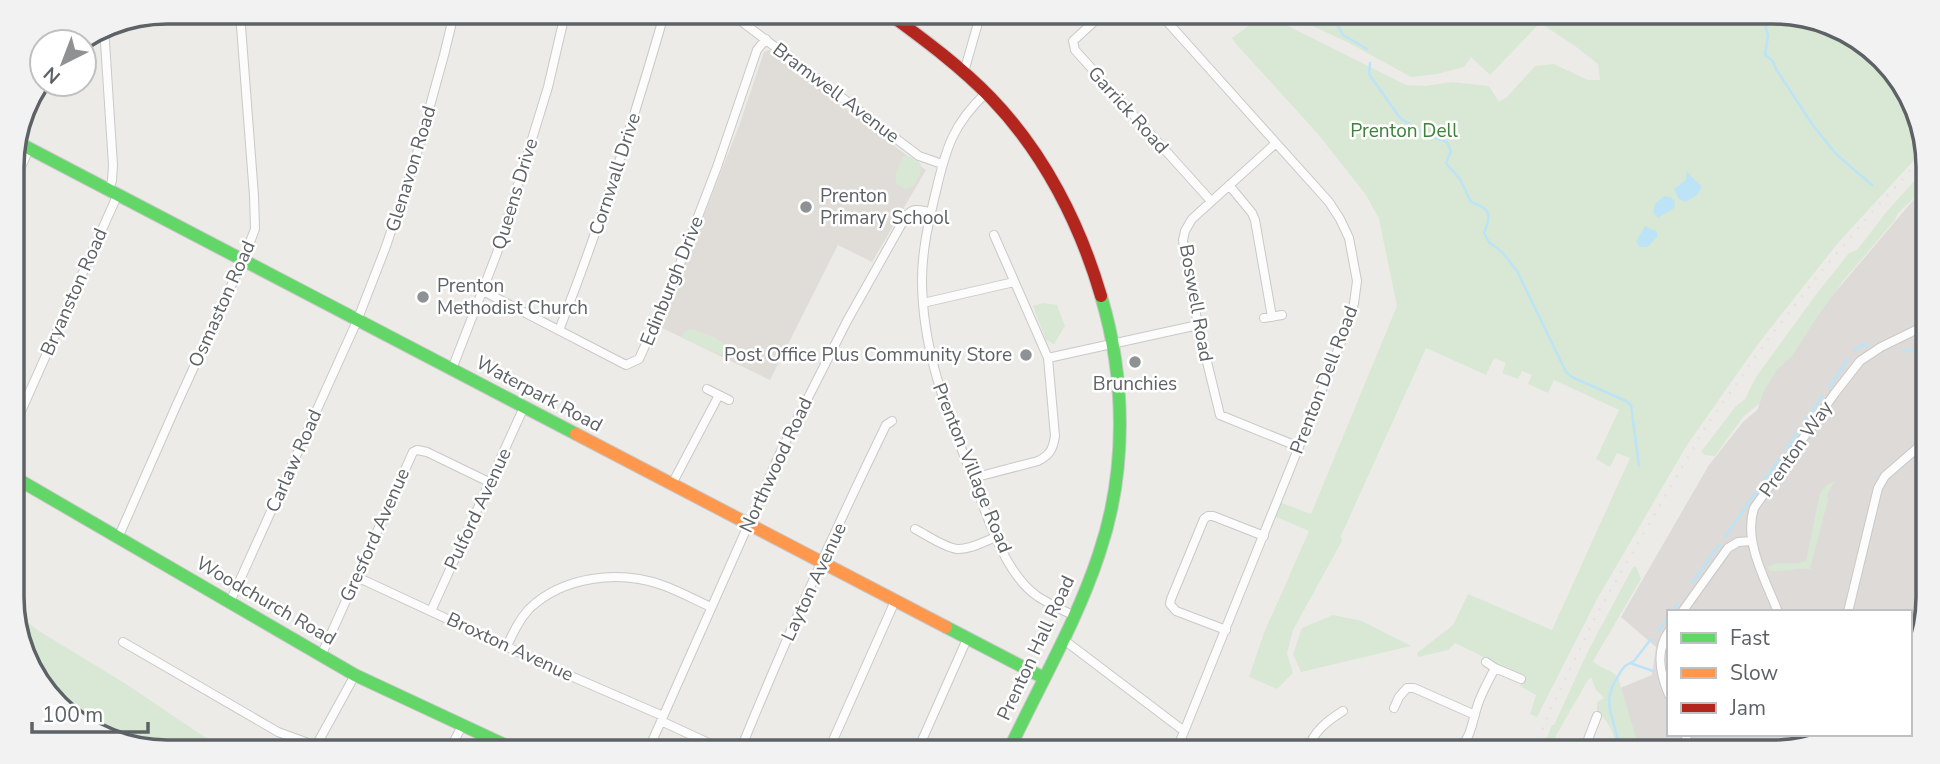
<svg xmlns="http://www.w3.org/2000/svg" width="1940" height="764" viewBox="0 0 1940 764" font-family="'Nunito Sans',sans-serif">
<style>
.industrial{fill:#dddad8}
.education{fill:#e0ddd8}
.green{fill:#d8e8d4}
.water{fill:#bde3f6}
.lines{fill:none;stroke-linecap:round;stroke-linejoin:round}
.stream{stroke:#bde3f6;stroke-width:2.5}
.street-casing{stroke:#c9c9c8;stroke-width:10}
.fast-casing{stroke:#c7c8c7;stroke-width:14}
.slow-casing{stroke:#c7c8c7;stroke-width:14}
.jam-casing{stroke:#c7c8c7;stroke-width:14}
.street{stroke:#fcfcfc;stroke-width:8}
.fast{stroke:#63d668;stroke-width:12}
.slow{stroke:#ff974d;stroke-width:12}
.jam{stroke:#b3261e;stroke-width:12}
.rail{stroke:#e3e2e3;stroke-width:2.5;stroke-dasharray:2 9;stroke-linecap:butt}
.poi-dot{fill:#8f9294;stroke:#fff;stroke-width:2.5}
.labels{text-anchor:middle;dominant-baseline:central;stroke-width:5;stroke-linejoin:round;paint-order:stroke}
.street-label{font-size:19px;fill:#5d6266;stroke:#fff}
.park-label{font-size:19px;fill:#3c8238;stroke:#fff}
.poi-label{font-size:19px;fill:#5d6266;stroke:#fff;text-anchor:start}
.rim{fill:none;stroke:#5d6266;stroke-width:3.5}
</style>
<rect width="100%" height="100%" fill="#edebe8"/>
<path class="industrial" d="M1926 185 1919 647 1910 659V612H1669V734H1828L1782 751H1640L1618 689 1652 675 1656 647 1621 617 1709 465 1743 422 1758 409 1766 374Z"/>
<path class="education" d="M769 50 926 170 872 262 838 245 770 380 660 327 739 126 764 52Z"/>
<path class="green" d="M1296 18 1823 21 1889 65 1926 147 1837 244 1758 344 1687 445 1596 601 1537 717 1530 714 1536 695 1520 686 1524 677 1455 643 1448 650 1418 657 1417 653 1453 625 1468 594 1552 630 1630 458 1617 453 1610 467 1596 459 1619 410 1554 380 1548 393 1528 384 1532 375 1522 371 1518 379 1502 373 1506 363 1494 358 1486 375 1426 348 1341 536 1342 541 1293 630 1287 653 1293 673 1277 689 1249 677 1264 633 1309 531 1274 516 1279 502 1311 514 1397 306 1379 219 1366 195 1318 134 1236 44 1232 38 1255 21H1278L1406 85 1425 86 1452 82 1489 86 1499 102 1507 97 1535 66 1554 64 1588 80H1600L1598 64 1575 46 1540 23 1490 75 1471 57 1464 67 1437 74 1411 77 1351 44Z
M903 156 911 157 921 164 920 174 914 186 906 189 896 184V172Z
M1926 168V187L1898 213 1895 220 1843 281 1817 317 1792 356 1776 371 1763 393 1760 403 1743 417 1715 456 1705 455 1701 452 1735 407 1745 399 1756 377 1818 292 1849 253 1857 250 1888 210Z
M1043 303 1057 305 1065 326 1054 344 1046 340 1033 306Z
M691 329 716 338 729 348 724 356 682 338 684 332Z
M1835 481 1827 494 1828 500 1810 569C1796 568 1783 572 1770 571L1767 567C1783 559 1791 567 1806 561L1820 493 1828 484Z
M1636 566 1641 579 1593 661C1601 669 1610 669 1618 677L1640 751H1617C1614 733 1610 723 1597 711V702L1604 698 1596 690 1591 677C1585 683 1583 689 1579 696 1568 714 1558 731 1549 750H1542L1552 725H1554L1588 651 1633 567Z
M15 612 39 631 126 684 215 744 117 743 51 699 15 626Z
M1333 615 1362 621 1411 646 1301 672 1293 654 1302 628Z"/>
<path class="water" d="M1687 172 1702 187 1697 195 1685 202 1679 199 1674 189 1686 180Z
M1664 196 1670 197 1675 201 1674 208 1658 218 1653 212 1656 203Z
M1645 226 1656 231 1658 236 1647 247H1641L1636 242Z"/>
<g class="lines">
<path class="stream" d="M1334 18 1343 35 1367 49
M1764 20 1768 36 1765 55 1773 61 1776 69 1812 124 1836 154 1872 185
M1370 63 1369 74 1400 118 1425 134 1447 142 1451 151 1446 163 1460 179 1471 202C1490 208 1492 215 1484 233L1489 242 1503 253 1517 271 1566 372 1572 377 1626 401 1631 405 1639 466
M1854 351 1860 346 1868 345
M1902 351H1911L1924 344
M1829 387 1848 359
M1805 421 1822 396
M1786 449 1799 430
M1765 479 1780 458
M1725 537 1759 488
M1692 583 1719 545
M1672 612 1677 604
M1658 631 1669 616
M1630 663 1653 671
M1621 751 1610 710 1609 699 1612 687 1621 671 1625 666 1634 661 1651 639"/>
<g class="street-casing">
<path id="street" d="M733 15 919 156 942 164
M1099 17 1073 41 1075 50 1211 201
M1163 17 1329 202 1340 219 1349 238 1357 281 1354 303 1348 325 1177 749
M104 27 113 165 112 181 108 191
M964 72 980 16
M986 93C953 124 946 148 936 191 929 220 922 250 922 280 922 350 947 412 972 476 987 514 1003 572 1037 596 1049 604 1062 610 1075 616
M1276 143 1192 219 1185 231 1183 240 1184 249 1198 325 1220 415 1299 447
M13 185 29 149
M1229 185 1252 213 1255 220 1272 317
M483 291 626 365 639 359 668 295 717 167 757 50 766 39
M923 303 1014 282
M1264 318 1282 315
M559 330C600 227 633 122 664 15
M1048 358 1198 325
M452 369 497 253 548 87 565 14
M707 389 729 400
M14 427 117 196
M973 478 1038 461C1050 455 1053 449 1055 436L1048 358 994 235
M672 484 719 395
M915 529C927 535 943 547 957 549 970 550 985 541 996 537
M118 538 177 404 243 260 255 229 254 196 240 13
M357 577 557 670 663 716
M230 602 357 321 385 249 414 164 444 55 454 14
M431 611 524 407
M1682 612 1728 548 1738 542 1752 541
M1778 612C1766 581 1743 542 1754 508L1835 393 1860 361 1881 347 1924 326
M1848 612 1878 488 1885 476 1922 444
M1226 630 1176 611 1170 604 1171 599 1204 519 1208 516H1213L1264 536
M1669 631C1655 651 1660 674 1669 695
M1064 640 1184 731
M123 642 278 732 311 744
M507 646C513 633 519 620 529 609 563 576 619 570 662 585 679 591 695 600 711 607
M321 656 413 452 417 450 427 452 491 483
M1486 662 1495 668 1521 679
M1394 708 1399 697 1407 688H1414L1475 715
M661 721 715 746
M1685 734 1691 751
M1180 742 1196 749
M317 744 355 675
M452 745 462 726
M650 746 781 451 847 321 906 216C914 207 919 210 930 212
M742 746C786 638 835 530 886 425L892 421
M830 747 895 601
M919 747 967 639
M1793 747 1795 734
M1308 749C1314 731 1327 721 1343 711
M1458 750C1472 737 1472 721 1478 704 1482 692 1489 680 1495 668
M1584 750 1597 716"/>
</g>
<g class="fast-casing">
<path id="fast" d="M17 142 576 434
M14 477 355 675 505 745
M946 627 1044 678
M1010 748C1040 684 1077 621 1099 554 1127 472 1126 379 1101 296"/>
</g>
<g class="slow-casing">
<path id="slow" d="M576 434 946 627"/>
</g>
<g class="jam-casing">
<path id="jam" d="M892 16C926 41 961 67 991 98 1044 153 1080 224 1101 296"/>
</g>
<use href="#street" class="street"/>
<use href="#fast" class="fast"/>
<use href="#slow" class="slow"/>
<use href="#jam" class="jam"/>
<path class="rail" d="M1534 750 1550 710 1599 610 1706 426 1769 338 1820 273 1873 211 1926 154"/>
</g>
<g class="poi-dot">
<circle cx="806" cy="207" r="7"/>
<circle cx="423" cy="297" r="7"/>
<circle cx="1026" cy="355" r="7"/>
<circle cx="1135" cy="362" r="7"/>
</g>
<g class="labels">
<g class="street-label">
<text transform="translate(836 93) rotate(37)">Bramwell Avenue</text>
<text transform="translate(1128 110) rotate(48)">Garrick Road</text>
<text transform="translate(411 169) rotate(-73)">Glenavon Road</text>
<text transform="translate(615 174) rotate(-72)">Cornwall Drive</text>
<text transform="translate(515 194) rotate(-73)">Queens Drive</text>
<text transform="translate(672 281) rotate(-68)">Edinburgh Drive</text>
<text transform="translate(74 292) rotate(-66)">Bryanston Road</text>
<text transform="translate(1196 303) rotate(80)">Boswell Road</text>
<text transform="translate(222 304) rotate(-66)">Osmaston Road</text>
<text transform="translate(1324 380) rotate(-69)">Prenton Dell Road</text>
<text transform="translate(539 394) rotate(28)">Waterpark Road</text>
<text transform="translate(1796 449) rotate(-55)">Prenton Way</text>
<text transform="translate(294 461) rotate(-66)">Carlaw Road</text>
<text transform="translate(776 465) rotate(-65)">Northwood Road</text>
<text transform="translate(972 468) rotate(68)">Prenton Village Road</text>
<text transform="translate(478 509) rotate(-65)">Pulford Avenue</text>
<text transform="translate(375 535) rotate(-66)">Gresford Avenue</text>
<text transform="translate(814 582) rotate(-65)">Layton Avenue</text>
<text transform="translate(266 601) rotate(30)">Woodchurch Road</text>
<text transform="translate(510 647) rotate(25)">Broxton Avenue</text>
<text transform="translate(1036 648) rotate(-65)">Prenton Hall Road</text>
</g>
<g class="park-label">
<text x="1404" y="131">Prenton Dell</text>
</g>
<g class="poi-label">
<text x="820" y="196">Prenton<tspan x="820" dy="22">Primary School</tspan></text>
<text x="437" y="286">Prenton<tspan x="437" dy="22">Methodist Church</tspan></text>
<text x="1012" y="355" text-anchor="end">Post Office Plus Community Store</text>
<text x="1135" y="384" text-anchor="middle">Brunchies</text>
</g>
</g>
<path d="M0 0H1940V764H0ZM167 24H1773A143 143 0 0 1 1916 167V597A143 143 0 0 1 1773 740H167A143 143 0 0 1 24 597V167A143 143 0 0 1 167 24Z" fill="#f2f2f3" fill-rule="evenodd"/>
<path class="rim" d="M167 24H1773A143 143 0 0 1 1916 167V597A143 143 0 0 1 1773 740H167A143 143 0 0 1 24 597V167A143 143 0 0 1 167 24Z"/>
<rect x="1667" y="610" width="245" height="126" fill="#ffffff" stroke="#bec0c2" stroke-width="2"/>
<rect x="1681" y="633" width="35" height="10" fill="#63d668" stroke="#bec0c2" stroke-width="2"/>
<text x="1730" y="645" font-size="21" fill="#5d6266">Fast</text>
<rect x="1681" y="668" width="35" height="10" fill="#ff974d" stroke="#bec0c2" stroke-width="2"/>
<text x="1730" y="680" font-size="21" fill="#5d6266">Slow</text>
<rect x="1681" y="703" width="35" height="10" fill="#b3261e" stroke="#bec0c2" stroke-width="2"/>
<text x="1730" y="715" font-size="21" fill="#5d6266">Jam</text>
<g transform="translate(63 63) rotate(222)"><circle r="33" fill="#ffffff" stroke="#bec0c2" stroke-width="2"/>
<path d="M0-5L12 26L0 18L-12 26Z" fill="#8f9294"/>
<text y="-10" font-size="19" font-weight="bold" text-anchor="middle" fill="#5d6266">N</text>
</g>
<path d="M32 722v10h116v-10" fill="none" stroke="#5d6266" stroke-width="3.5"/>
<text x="42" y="722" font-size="21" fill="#5d6266" stroke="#ffffff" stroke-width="5" paint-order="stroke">100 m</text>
</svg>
